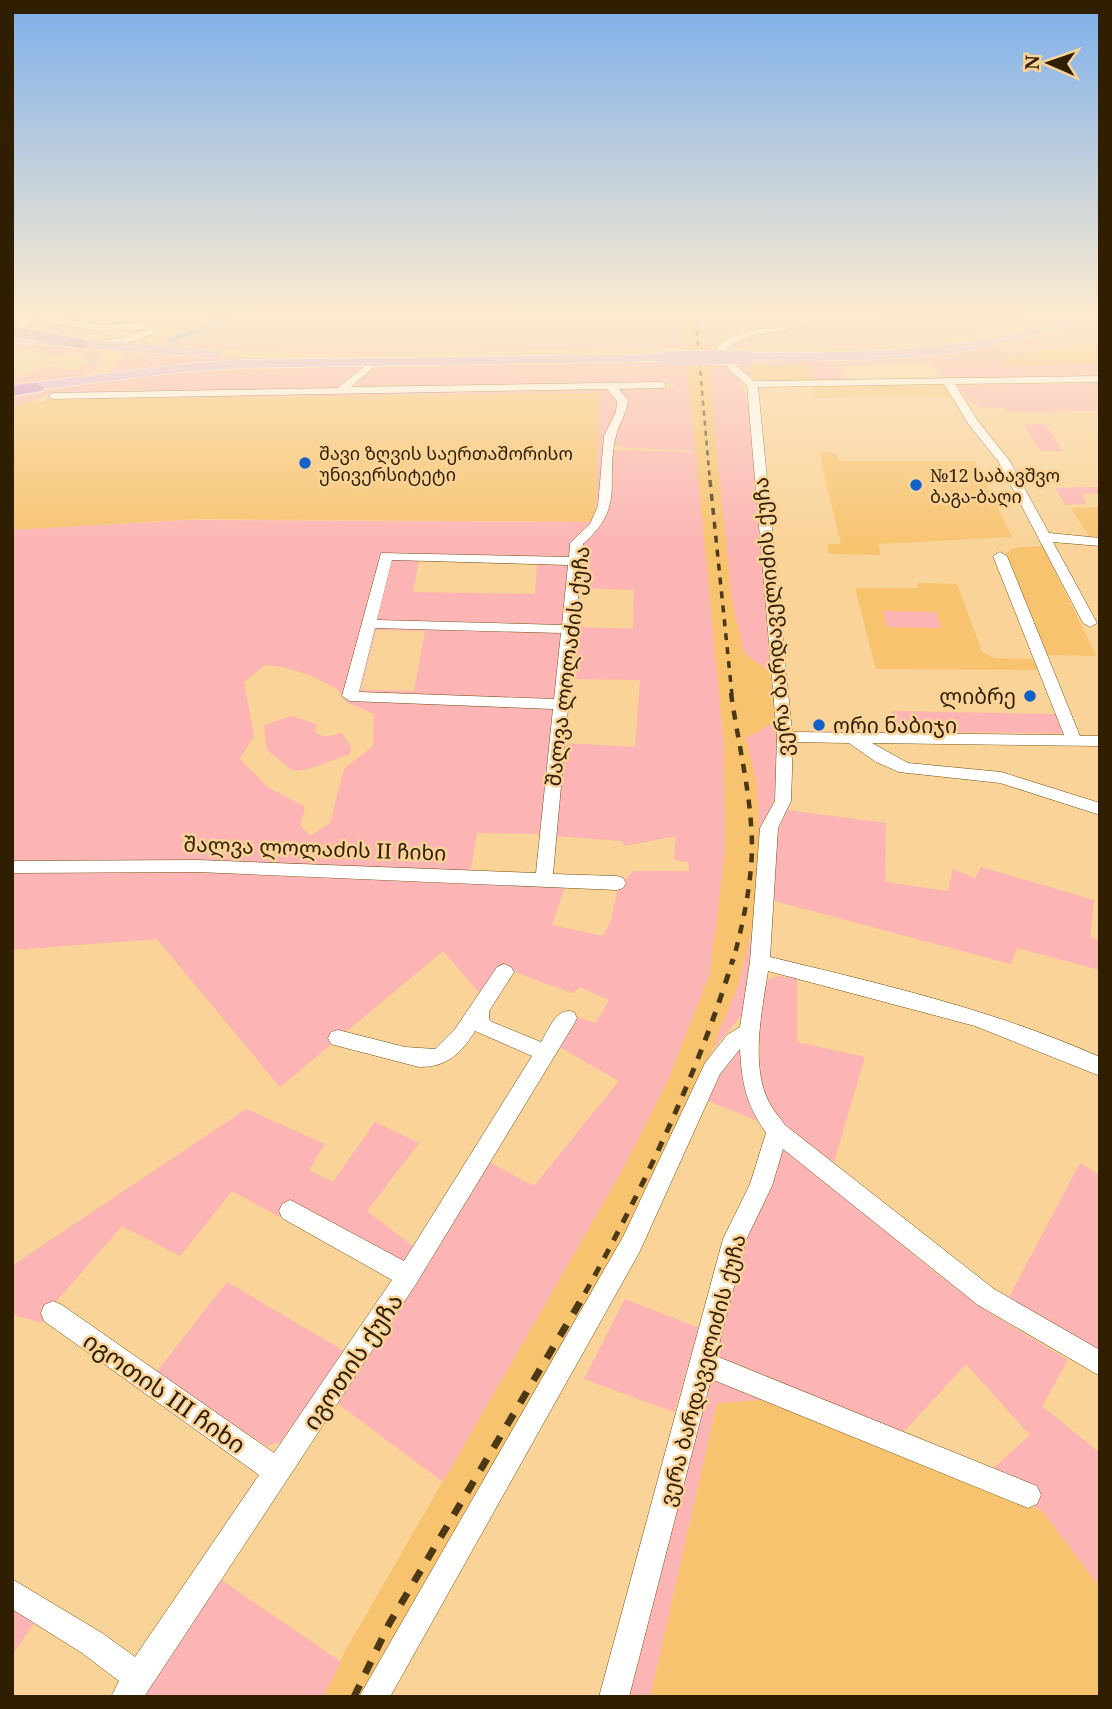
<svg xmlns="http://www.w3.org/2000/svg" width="1112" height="1709" viewBox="0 0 1112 1709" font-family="'Noto Serif','Noto Sans Georgian',serif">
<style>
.built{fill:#f7c36e}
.green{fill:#fcb4b4;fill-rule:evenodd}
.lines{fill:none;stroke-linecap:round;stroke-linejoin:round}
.canal{fill:#7eabef;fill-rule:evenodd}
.minor-casing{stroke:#735214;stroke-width:1}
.major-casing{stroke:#fff;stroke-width:1}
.highway-casing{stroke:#fff;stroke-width:2}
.minor{fill:#fff;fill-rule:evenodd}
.major{fill:#dcb2e9;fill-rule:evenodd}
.highway{fill:#c57eda;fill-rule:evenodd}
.rail-far4{stroke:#4b3815;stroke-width:2.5;stroke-dasharray:5 5;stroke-linecap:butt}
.rail-far3{stroke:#4b3815;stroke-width:3.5;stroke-dasharray:7 7;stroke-linecap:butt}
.rail-far2{stroke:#4b3815;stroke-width:4.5;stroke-dasharray:9 9;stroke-linecap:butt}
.rail-far1{stroke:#4b3815;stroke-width:5;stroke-dasharray:10 10;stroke-linecap:butt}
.rail{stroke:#4b3815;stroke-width:7;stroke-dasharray:13 13;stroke-linecap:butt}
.major-bridge-casing{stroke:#fff;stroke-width:15;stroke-linecap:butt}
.major-bridge{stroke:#dcb2e9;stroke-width:14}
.poi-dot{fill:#1260ca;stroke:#f9d397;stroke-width:2.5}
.labels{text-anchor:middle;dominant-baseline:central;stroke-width:5;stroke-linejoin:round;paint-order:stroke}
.far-poi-label{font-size:18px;fill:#2f1e00;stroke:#f9d397;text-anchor:start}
.street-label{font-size:21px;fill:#2f1e00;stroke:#f9d397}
.poi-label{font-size:21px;fill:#2f1e00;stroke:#f9d397;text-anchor:end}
.near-street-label{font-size:24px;fill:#2f1e00;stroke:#f9d397}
</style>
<rect width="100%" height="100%" fill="#f9d397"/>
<path class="built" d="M12 311H188L159 320 142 313 12 314Z
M680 311H711V314H700L710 346 725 332 731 335 720 345 710 382 744 653 770 672 777 721 746 738 757 784 760 822 757 912 738 985 659 1183 365 1697H323L344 1653 624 1167 669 1078 710 973 724 747Z
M820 311 993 315 1047 311 988 318 843 313 845 321 814 320Z
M1100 342V364L1009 366 999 359 1041 350Z
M748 365H809L813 381 752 379Z
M944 384 951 397 816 398 813 386Z
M600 393 595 522 200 519 12 530V407L31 400 36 403 53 399Z
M821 452 836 453 839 461H975L1012 537 878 544 881 555 829 554 827 544H841L822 466Z
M1100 507V538L1089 536 1071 508Z
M1043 546 1096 656 1045 655 1004 555 1013 548Z
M917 583 957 584 982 652 994 658 1032 659 1039 670 876 669 855 588H918Z
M773 1399 1042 1511 1100 1587V1697H650L717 1403Z"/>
<path class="green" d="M259 311H680L683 348C497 350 310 361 124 343L138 338 151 344 184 332 178 329 207 322 205 317 223 312 233 316 170 339 176 342Z
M711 311H731V324H740L725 332 710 346H702L700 314H710Z
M1047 311H1063C1026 322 990 332 952 338 878 349 801 346 726 347L748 335 803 326 814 320H844L842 313 988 318Z
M142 313C133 318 123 324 111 326 79 330 48 307 12 321V314Z
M1100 318V342L1041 350 1000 360 1009 366 1100 363V377L943 380 934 366 918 364 840 366 845 381H813L808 365H749L752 379 731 361C812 360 895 363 976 350 1018 344 1059 330 1100 318Z
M40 321 95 330 76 337 26 330 21 326Z
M12 342 94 349 102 353 105 359C87 386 41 382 12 385V378C24 376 34 368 45 367 62 364 74 379 89 361 78 347 60 359 46 355 34 352 25 349 12 349Z
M122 350 292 360 103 376C113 369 122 363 122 350Z
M712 361C743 368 748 400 753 427L770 672 744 653 732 600 710 382Z
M684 362 689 383 724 747 725 853 710 973 669 1078 624 1167 443 1482 338 1404 487 1161 534 1186 619 1081 556 1045 574 1016 596 1023 609 1000 580 987 572 993 503 968 483 997 443 951 280 1087 157 939 12 950V873L194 868 566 883 552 925 603 936 611 920 618 888 633 871H689V862L674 860 676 836 625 846 622 841 555 836 563 743 635 747 640 680 571 679 575 627 633 629 634 590 577 588 580 543 598 527 611 450 692 452 691 450 626 448 613 444V436L624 413 616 388H673V384L366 387 355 383 378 367Z
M353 366 359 369 339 388 54 394 12 407V395L165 373Z
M1100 383V411L1007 412 1004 408C976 408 973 410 958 385Z
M610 389 621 402C619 416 610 425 608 438 604 465 604 493 596 519 590 538 577 528 574 560L385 555 347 697 557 706 544 834 477 833 470 874 234 863H12V530L187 520 595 522 600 393 53 399 36 403 54 397ZM265 665 283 667 312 676 337 689 347 702 374 714 373 746 344 769 330 823 311 836 300 826 305 807 268 787 240 759 254 736 244 682Z
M1023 424H1045L1063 451H1040Z
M1100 487V493L1082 494 1087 504 1066 505 1055 488Z
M390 558 571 562 566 627 374 622ZM419 561 537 563 535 594 413 592Z
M883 611 936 612 941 628 887 627Z
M372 626 567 630 558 702 355 693ZM376 630 425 631 414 691 361 690Z
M891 711 1056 714 1062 733 895 732Z
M291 716 316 724V733L324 737 342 733 351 748 349 755C328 760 315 770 293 771L267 750 264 725Z
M777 721 776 794 764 826 761 869 757 784 746 738Z
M787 810 886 823 885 882 948 891 953 869 975 878 981 867 1094 900 1090 937 1100 941V970L1017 948 1011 964 771 900 776 836Z
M757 912 751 977 743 1014 712 1050 738 985Z
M777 976 797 978V1042L865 1057 833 1165C775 1122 758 1113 760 1037 760 1016 760 998 769 979Z
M738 1048 741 1051 750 1104 758 1121 701 1098Z
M246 1109 325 1144 309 1170 333 1182 375 1122 419 1143 367 1211 415 1248 404 1264 289 1206 280 1217 232 1191 180 1256 122 1226 53 1305 41 1323 12 1314V1266Z
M781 1147 789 1148 931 1269 990 1313 1068 1360 1042 1406 1100 1453V1587L1042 1511 988 1473 1030 1435 966 1364 898 1438 716 1357 742 1240Z
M1080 1163 1100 1175V1354L1008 1299Z
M227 1282 344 1351 282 1442 267 1446 155 1374Z
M625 1299 699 1328 674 1412 584 1379Z
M719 1376 773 1399 717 1403 650 1697H624L708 1380Z
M220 1579 341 1662 323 1697H141Z
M12 1604 37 1619 12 1655Z"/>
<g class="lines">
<path class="canal" d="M243 311H255L173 342 165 340Z"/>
<g class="minor-casing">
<path id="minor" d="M810 311H821C796 340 754 324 727 349L737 366 754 381 1100 376V382L955 384 978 421 1009 460 1049 533 1100 538V546L1053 542 1097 623 1090 627 1083 623 998 461 969 425 944 384 758 387 792 732 1064 735 993 556 1000 552 1007 556 1080 736H1100V746L872 743 908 763 1001 772 1100 803V815L1000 783 899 772 876 762 849 743 793 742 791 801 778 828 770 957C882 984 994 1010 1100 1057V1076L975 1026 768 971C762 1010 750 1066 769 1102 773 1110 780 1118 785 1125L994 1289 1100 1350V1376L978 1305 783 1149 772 1186 746 1240 716 1356 1037 1486 1041 1495 1037 1504 1028 1508 711 1379 629 1697H599L723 1239 750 1184 766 1133C746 1103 742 1085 740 1049L720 1074 639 1253 390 1697H359L623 1237 705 1063 727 1035 740 1027 750 962 760 828 775 801 777 737 747 385 730 371 717 348C742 320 784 337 810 311Z
M40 315 101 325 139 322 156 327 154 333 131 342 95 348 90 345 91 343 125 337 146 329 101 331 40 321 23 328 26 332 21 335 12 327 23 319Z
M373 359 377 360V364L351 387 662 382 667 385 662 388 619 389 628 400C627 414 619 423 616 436 604 483 627 505 583 544L553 874 617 876 623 878 626 883 623 888 617 890 198 872 12 873V861L198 860 536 873 553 709 350 701 342 696 381 553 569 557 570 543 590 524 598 506 604 436 616 412 617 401 607 389 53 399 48 396 53 393 338 388ZM392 560 568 565 562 625 377 620ZM375 628 561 633 554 699 359 692Z
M504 964 511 967 514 972 489 1011V1019L492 1022 541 1042C549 1029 557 1006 574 1012L577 1018 574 1024 416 1284 144 1697H111L119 1681 82 1653 12 1609V1579L102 1633 135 1657 259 1475 44 1321 41 1313 44 1305 53 1301 62 1305 274 1453 392 1280 282 1218 279 1211 282 1204 290 1200 298 1204 404 1261 532 1056 475 1031C461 1054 447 1067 419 1067L338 1046 331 1044 328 1038 331 1032 338 1030 405 1047 435 1049 455 1029 497 967Z"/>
</g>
<g class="major-casing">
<path id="major" d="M1093 311H1100V317C1057 329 1014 342 970 350 896 363 820 360 745 361L738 357 745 353C820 352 895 354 969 342 1011 335 1052 323 1093 311Z
M12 334 215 350 222 354 215 358 12 342Z
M667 354 672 355V361L241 368 183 372 12 393V385L183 364 241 360Z"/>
</g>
<g class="highway-casing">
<path id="highway" d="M12 326 82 339 90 344 82 349 12 335Z
M36 383 44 388 42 391 12 396V386Z"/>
</g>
<use href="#minor" class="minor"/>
<use href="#major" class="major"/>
<use href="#highway" class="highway"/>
<path class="rail-far4" d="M695 311 710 482"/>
<path class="rail-far3" d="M710 480 732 695"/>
<path class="rail-far2" d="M731 693C738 744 752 796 752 849 751 886 743 924 733 961"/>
<path class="rail-far1" d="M585 1293C641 1193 700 1069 733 959"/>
<path class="rail" d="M354 1697 389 1624 586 1292"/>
<g class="major-bridge-casing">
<path id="major-bridge" d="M667 358 745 357"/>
</g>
<use href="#major-bridge" class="major-bridge"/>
</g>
<linearGradient id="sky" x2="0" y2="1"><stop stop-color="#7db0eb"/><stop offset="0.57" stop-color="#fcebd0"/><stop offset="1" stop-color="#fcebd0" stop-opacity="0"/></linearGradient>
<rect width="1112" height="550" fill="url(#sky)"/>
<g class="poi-dot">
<circle cx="305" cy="463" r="7"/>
<circle cx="916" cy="485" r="7"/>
<circle cx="1030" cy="696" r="7"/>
<circle cx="819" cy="725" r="7"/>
</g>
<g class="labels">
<g class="far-poi-label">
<text x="319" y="453">შავი ზღვის საერთაშორისო<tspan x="319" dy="21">უნივერსიტეტი</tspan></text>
<text x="930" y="475">№12 საბავშვო<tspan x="930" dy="21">ბაგა-ბაღი</tspan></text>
</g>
<g class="street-label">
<text transform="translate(772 617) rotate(-95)">ვერა ბარდაველიძის ქუჩა</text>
<text transform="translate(567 666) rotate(-83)">შალვა ლოლაძის ქუჩა</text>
<text transform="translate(315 848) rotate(2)">შალვა ლოლაძის II ჩიხი</text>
<text transform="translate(702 1370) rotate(-75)">ვერა ბარდაველიძის ქუჩა</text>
</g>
<g class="poi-label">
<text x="1016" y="696">ლიბრე</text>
<text x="833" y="725" text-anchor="start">ორი ნაბიჯი</text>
</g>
<g class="near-street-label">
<text transform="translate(352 1361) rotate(-56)">იგოთის ქუჩა</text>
<text transform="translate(165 1392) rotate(35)">იგოთის III ჩიხი</text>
</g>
</g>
<rect width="1112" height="1709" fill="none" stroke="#2f1e00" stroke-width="28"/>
<g transform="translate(1049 63) rotate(272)" stroke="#f9d397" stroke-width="5" paint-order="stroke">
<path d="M0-5L12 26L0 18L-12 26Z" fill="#2f1e00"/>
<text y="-10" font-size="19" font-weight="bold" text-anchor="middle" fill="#2f1e00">N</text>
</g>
</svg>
